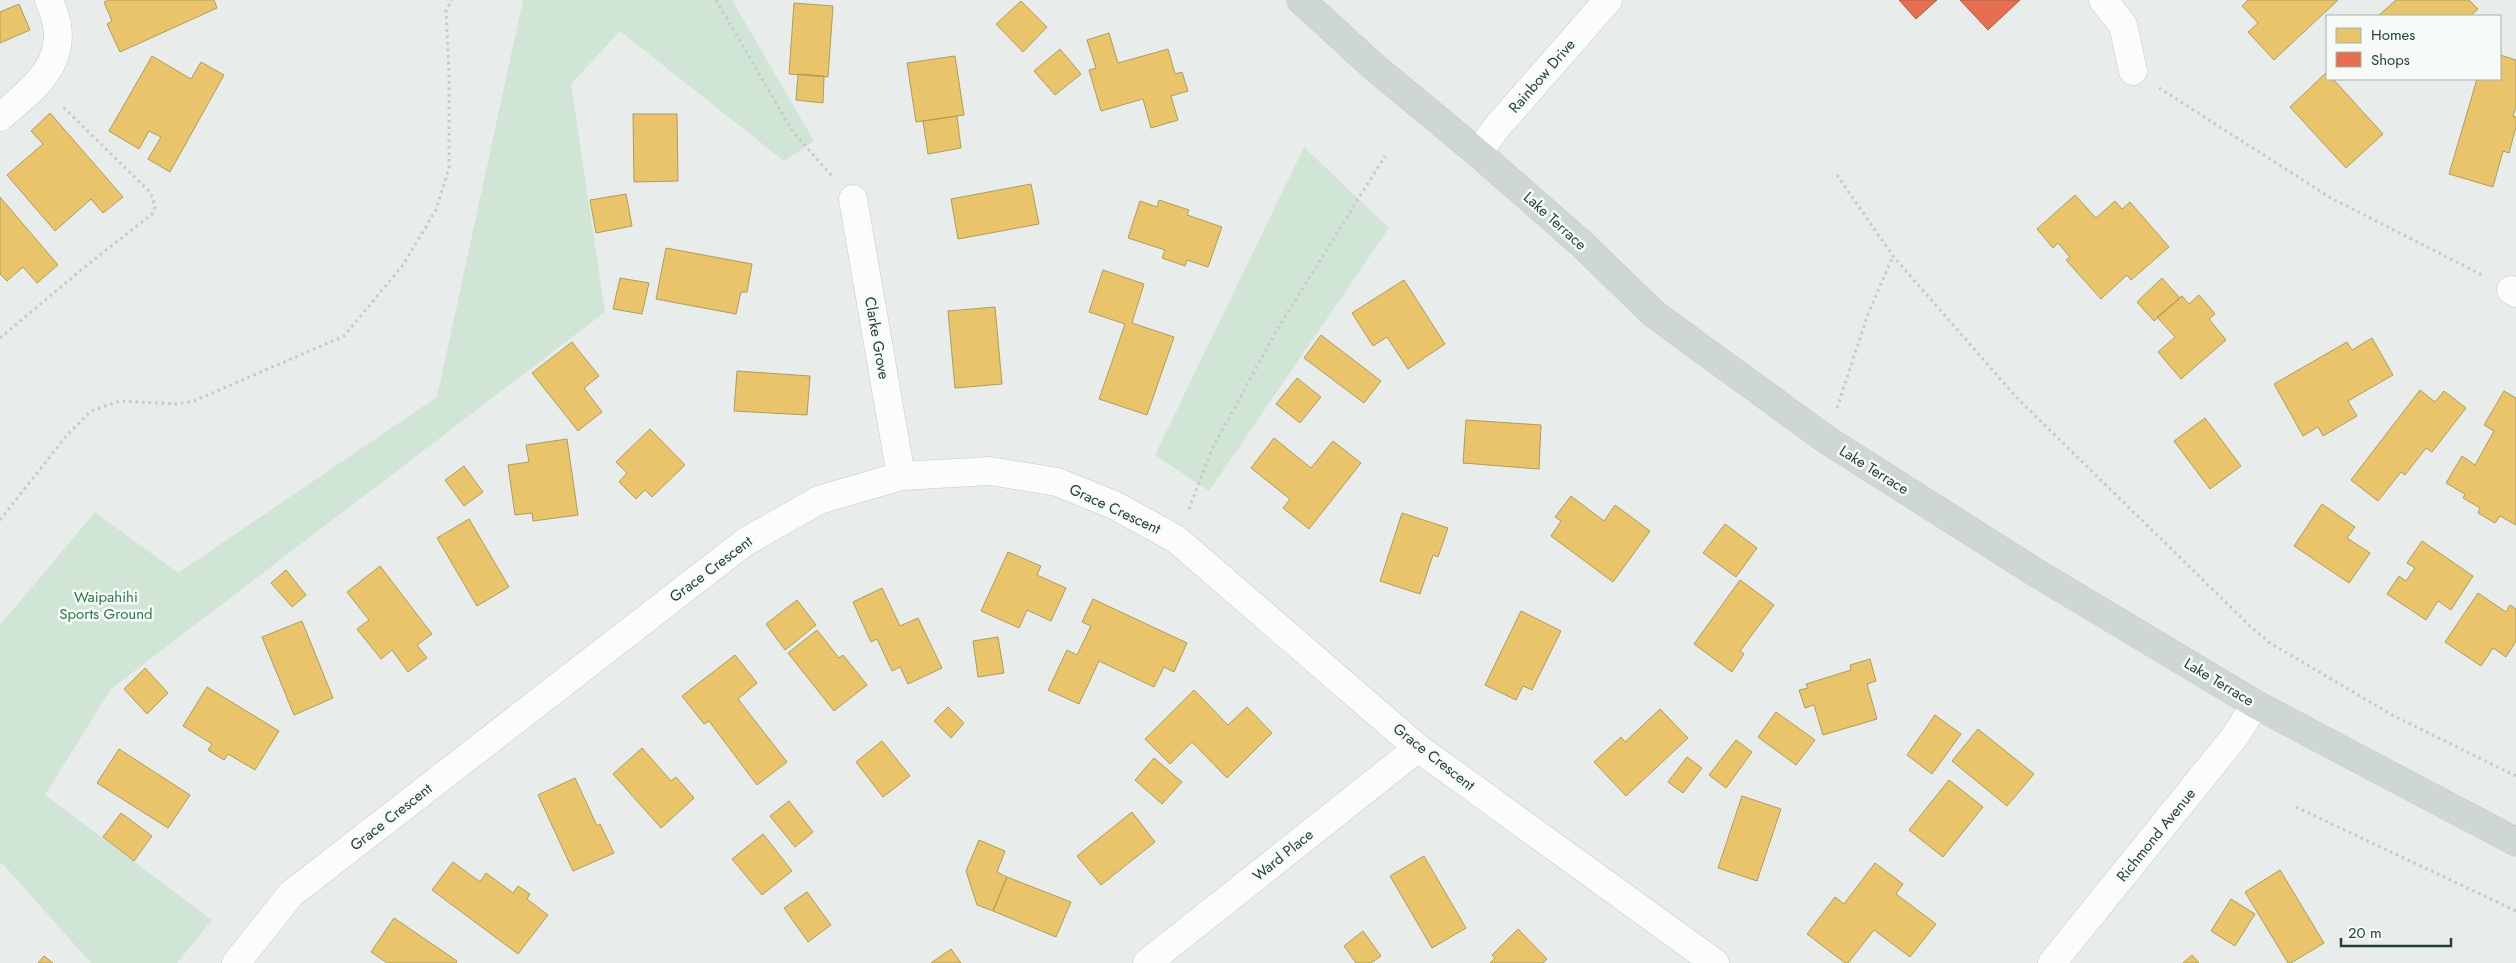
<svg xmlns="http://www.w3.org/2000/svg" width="2516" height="963" viewBox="0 0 2516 963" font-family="Jost,sans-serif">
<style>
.green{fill:#d1e5d6}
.homes{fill:#e9c46a;stroke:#ae9d5b}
.shops{fill:#e76f51;stroke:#ac6149}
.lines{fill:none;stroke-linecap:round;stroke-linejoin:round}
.minor-casing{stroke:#c5c9c7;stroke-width:29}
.major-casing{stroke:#c3cbc8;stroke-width:29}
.path{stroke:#c3cbc7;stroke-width:3;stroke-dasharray:2.5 4;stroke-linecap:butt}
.minor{stroke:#fcfcfc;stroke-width:28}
.major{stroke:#cfd7d4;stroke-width:28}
.labels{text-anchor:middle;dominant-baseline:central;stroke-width:5;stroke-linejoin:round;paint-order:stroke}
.street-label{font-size:15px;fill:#244137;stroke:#f6fbf8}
.park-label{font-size:15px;fill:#2e7846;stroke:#f6fbf8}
</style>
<rect width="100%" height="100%" fill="#e8ecea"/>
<path class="green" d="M523 0H732L814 141 784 161 620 31 571 84 605 312 111 689 45 795 212 920 177 963H91L2 863 0 865V625L95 512 178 573 437 397Z
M1304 147 1389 228 1209 491 1155 455Z"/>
<path class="homes" d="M109 0H214L217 8 120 52 107 24 112 21 104 2Z
M2248 0H2338L2274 60 2248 32 2258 23 2242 6Z
M2396 0H2469L2478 9 2470 16H2378Z
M1021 1 1047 27 1023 52 996 24Z
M794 3 833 6 828 77 789 74Z
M19 4 30 30 0 43V12Z
M1109 33 1118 63 1168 49 1175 74 1182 72 1188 91 1171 96 1178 120 1151 128 1143 99 1101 111 1089 70 1096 68 1087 40Z
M1060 49 1081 74 1055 95 1034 71Z
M2500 55 2516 60V107L2513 116 2516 117V127L2509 153 2503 151 2493 187 2449 174 2477 79H2500Z
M152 56 191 79 201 62 224 75 170 172 148 159 161 137 149 131 139 149 109 131Z
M955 56 964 115 916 122 907 63Z
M2327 72V79H2333L2383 134 2346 168 2290 107Z
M798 74 824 76 823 103 796 100Z
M50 113 123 197 103 213 91 199 55 231 7 175 43 144 31 131Z
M633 114H677L678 181 634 182Z
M957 116 961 148 928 154 923 121Z
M1031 184 1039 224 958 239 951 199Z
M626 194 632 226 596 233 590 200Z
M2075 195 2096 218 2115 201 2122 209 2130 202 2169 247 2131 280 2127 275 2101 299 2066 260 2070 257 2058 243 2053 248 2037 229Z
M0 197 58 265 37 283 23 267 7 281 0 274Z
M1159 200 1189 210 1187 215 1222 227 1208 267 1187 260 1185 266 1162 258 1165 250 1128 238 1140 201 1157 207Z
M666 248 752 264 747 292H741L736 314 656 299Z
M1103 270 1144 284 1132 323 1174 337 1147 415 1099 399 1125 324 1089 312Z
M620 278 649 283 642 314 613 309Z
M2162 278 2180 298 2154 321 2137 302Z
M1404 280 1445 344 1408 369 1387 337 1373 346 1352 313Z
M2199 295 2215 314 2209 319 2226 340 2181 379 2158 352 2175 337 2157 317 2182 296 2189 304Z
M995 307 1002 384 955 388 948 311Z
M1321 335 1381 381 1364 403 1304 358Z
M2372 338 2393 375 2348 401 2357 416 2323 436 2318 427 2303 436 2274 384 2347 342 2352 350Z
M572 342 599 376 584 388 602 412 578 431 532 373Z
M737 371 810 376 807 415 734 411Z
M1297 378 1321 397 1300 423 1276 404Z
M2420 390 2435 402 2444 391 2466 408 2432 452 2426 448 2405 475 2401 472 2378 501 2351 480Z
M2504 391 2516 398V525L2500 516 2495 523 2478 513 2480 508 2463 498 2465 494 2446 483 2462 456 2475 465 2494 431 2484 425Z
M2205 418 2241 466 2210 489 2174 441Z
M1466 420 1541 425 1539 469 1463 463Z
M650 429 685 465 652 497 645 490 636 499 619 482 627 473 616 462Z
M1274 438 1311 468 1333 441 1361 463 1309 529 1283 508 1290 499 1251 468Z
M567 439 578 515 533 521 532 513 515 515 508 465 529 462 526 445Z
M464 466 483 492 464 506 445 480Z
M1571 496 1604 521 1615 505 1650 531 1613 582 1551 536 1561 521 1555 517Z
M2322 504 2355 527 2347 538 2370 553 2349 583 2294 546Z
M1402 513 1448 528 1438 557 1433 555 1420 594 1380 581Z
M469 519 509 587 477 606 437 538Z
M1725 524 1757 548 1736 577 1703 553Z
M2422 541 2473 576 2451 610 2438 601 2426 620 2387 594 2399 576 2406 581 2415 568 2407 563Z
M1008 552 1041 566 1037 575 1066 588 1051 621 1027 610 1019 628 981 611Z
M380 566 432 634 417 645 427 658 408 672 392 650 381 659 357 629 369 620 347 592Z
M286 570 306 595 292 607 271 583Z
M1740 580 1774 605 1740 651 1744 654 1732 672 1694 644Z
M882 588 900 626 918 618 942 668 908 684 900 667 892 671 877 639 871 642 853 602Z
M2478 593 2506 612 2510 605 2516 609V641L2506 657 2493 648 2481 666 2445 642Z
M1093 599 1187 643 1174 672 1164 667 1154 687 1099 661 1079 704 1048 690 1067 650 1077 655 1091 626 1082 622Z
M797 600 816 625 785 650 766 624Z
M1521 611 1561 631 1532 690 1523 686 1516 700 1485 685Z
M302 621 333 698 294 715 262 637Z
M817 630 839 658 843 655 867 685 834 711 788 653Z
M998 637 1004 673 978 677 973 641Z
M735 655 757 683 738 699 787 762 757 785 709 721 704 724 682 696Z
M1870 659 1876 681 1867 684 1877 719 1823 735 1814 705 1805 708 1799 690 1808 688 1806 684 1851 670 1850 665Z
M145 668 168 693 147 714 124 689Z
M207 687 279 731 255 770 228 754 224 760 208 750 212 744 183 726Z
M1194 690 1228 725 1247 707 1272 733 1227 778 1192 742 1170 764 1145 739Z
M948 707 964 723 951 738 934 721Z
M1660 709 1688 738 1626 796 1594 762 1621 737 1625 742Z
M1776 712 1815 740 1796 765 1758 737Z
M1935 715 1961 734 1932 774 1907 755Z
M1978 729 2034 774 2007 806 1952 761Z
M1736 740 1752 752 1726 788 1709 775Z
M882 741 910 776 883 797 856 762Z
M642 748 671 781 676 777 694 798 661 828 613 774Z
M119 749 190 795 168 828 97 783Z
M1687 757 1702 768 1683 793 1668 782Z
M1154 758 1182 782 1162 804 1135 780Z
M575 778 597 826 600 824 614 853 573 871 538 795Z
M1949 780 1983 807 1943 857 1909 830Z
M1742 796 1781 809 1757 881 1718 868Z
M789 801 813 832 795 847 770 816Z
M1132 812 1155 842 1101 885 1077 856Z
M121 813 152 836 134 861 103 837Z
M763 834 792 871 762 895 732 859Z
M979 840 1005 851 997 872 1007 877 993 911 977 905 966 871Z
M1424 856 1466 928 1432 948 1390 876Z
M453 862 480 882 486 873 513 893 518 886 530 894 527 899 548 915 518 954 432 890Z
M1875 863 1903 884 1896 894 1936 924 1910 957 1874 930 1848 963H1845L1807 934 1835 897 1844 904Z
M2280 870 2324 943 2291 963H2288L2245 892Z
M1007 877 1071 902 1056 937 993 911Z
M807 892 831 925 808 942 784 908Z
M2231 899 2255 914 2235 946 2211 931Z
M394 918 457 961 456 963H387L371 952Z
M1518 929 1547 959 1543 963H1490L1495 958 1492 955Z
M1363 931 1381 956 1371 963H1356L1344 946Z
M951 949 961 963H931Z
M2192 955 2199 963H2183Z
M44 956 53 963H38Z"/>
<path class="shops" d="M1899 0H1937L1916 19Z
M1960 0H2020L1988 30Z"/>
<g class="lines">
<g class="minor-casing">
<path id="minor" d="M2103 0 2123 25 2133 71
M0 117C27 94 64 68 57 26 56 17 52 8 49 0
M1478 153 1497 127 1608 0
M853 199 901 476
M2511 290 2516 293
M236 963 291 894 745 542 819 500 901 476 990 471 1057 482 1114 505 1176 539 1418 748 1715 963
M1147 963 1418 748
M2052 963 2236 735 2255 704"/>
</g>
<g class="major-casing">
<path id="major" d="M1301 0 1373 66 1478 153 1583 245 1654 314 1827 440 2038 574 2255 704 2516 842"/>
</g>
<path class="path" d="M716 0 793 132 832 176
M2159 88 2331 198 2482 275
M1837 175 1893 256 2016 397 2251 627 2270 643 2394 716 2516 776
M0 338 81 270 152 214 155 207 151 193 61 105
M1837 408 1868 314 1893 256
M1189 509 1212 449 1278 328 1385 156
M0 520 67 435 91 411 120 401 177 404 194 401 344 336 403 265 436 210 449 168V72L446 10 452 0
M2296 807 2516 911"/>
<use href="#minor" class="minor"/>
<use href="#major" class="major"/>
</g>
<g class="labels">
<g class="street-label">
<text transform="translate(1542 76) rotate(-49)">Rainbow Drive</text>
<text transform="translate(1555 221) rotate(42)">Lake Terrace</text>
<text transform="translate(877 338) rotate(80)">Clarke Grove</text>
<text transform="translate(1874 470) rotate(32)">Lake Terrace</text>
<text transform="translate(1115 509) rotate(25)">Grace Crescent</text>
<text transform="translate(711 569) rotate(-37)">Grace Crescent</text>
<text transform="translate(2219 682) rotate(31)">Lake Terrace</text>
<text transform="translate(1434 757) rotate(38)">Grace Crescent</text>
<text transform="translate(391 817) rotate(-38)">Grace Crescent</text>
<text transform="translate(2156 835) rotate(-51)">Richmond Avenue</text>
<text transform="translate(1283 855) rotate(-39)">Ward Place</text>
</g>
<g class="park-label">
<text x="106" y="597">Waipahihi<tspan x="106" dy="17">Sports Ground</tspan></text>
</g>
</g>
<rect x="2326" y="15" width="175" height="65" fill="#f6fbf8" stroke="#a2b1ab"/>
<rect x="2336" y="28" width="25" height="15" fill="#e9c46a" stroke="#a2b1ab"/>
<text x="2371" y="40" font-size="15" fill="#244137">Homes</text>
<rect x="2336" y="52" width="25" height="15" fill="#e76f51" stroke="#a2b1ab"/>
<text x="2371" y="65" font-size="15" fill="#244137">Shops</text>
<path d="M2341 938v8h110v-8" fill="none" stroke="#244137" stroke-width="2.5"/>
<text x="2348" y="938" font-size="15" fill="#244137" stroke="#f6fbf8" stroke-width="4" paint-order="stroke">20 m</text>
</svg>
